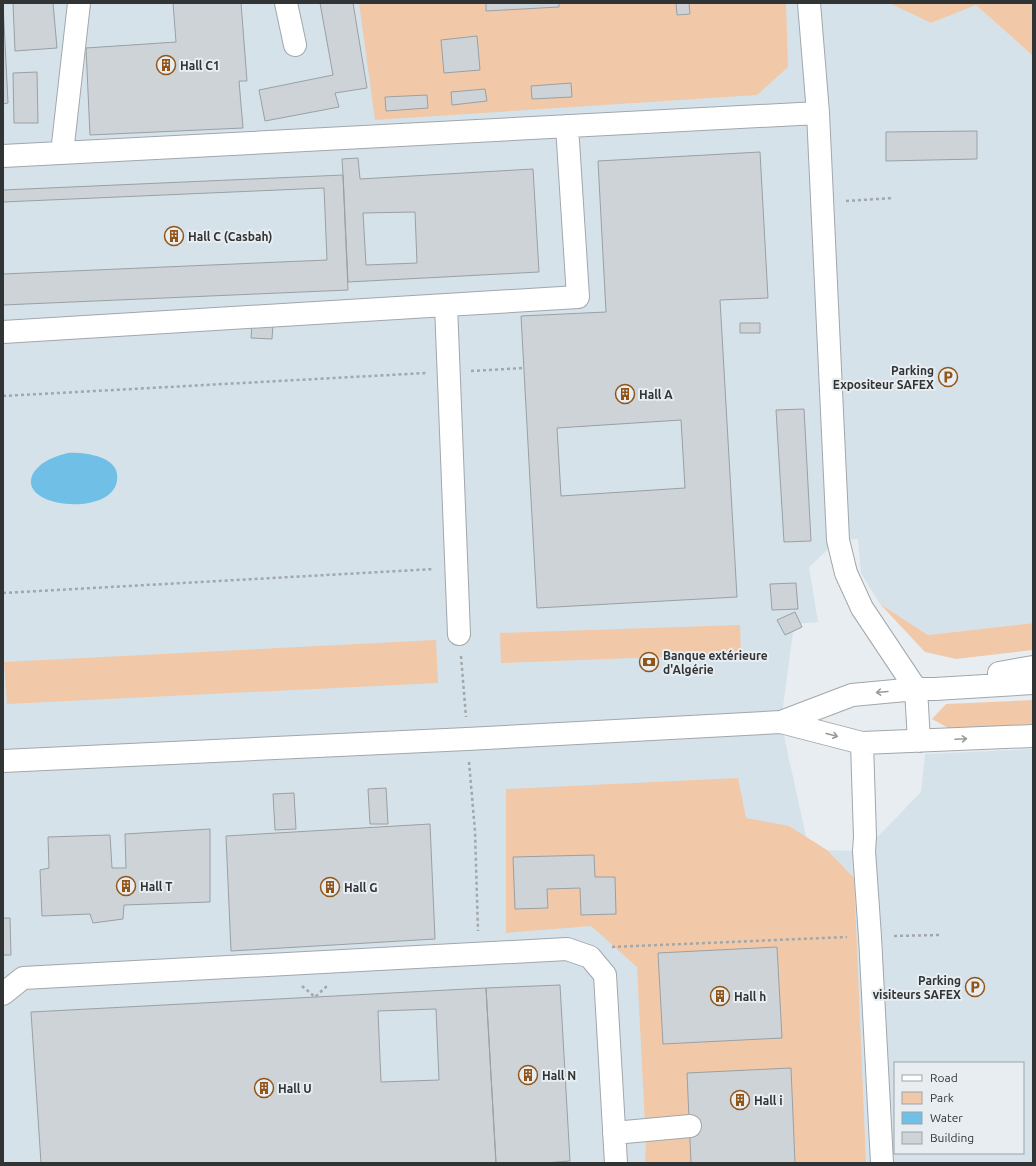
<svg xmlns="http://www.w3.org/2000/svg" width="1036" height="1166" viewBox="0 0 1036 1166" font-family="Ubuntu,sans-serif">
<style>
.built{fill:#d5e2ea;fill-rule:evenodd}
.green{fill:#f1c9a9}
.water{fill:#6fbfe6}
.building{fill:#cdd3d7;stroke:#9aa0a3;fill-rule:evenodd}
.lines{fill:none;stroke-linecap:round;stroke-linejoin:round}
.minor-casing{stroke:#a1a7ab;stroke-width:24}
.path{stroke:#a2a7aa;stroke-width:2.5;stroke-dasharray:3 3;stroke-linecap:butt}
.minor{stroke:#fff;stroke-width:22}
.oneway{stroke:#989a9a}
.labels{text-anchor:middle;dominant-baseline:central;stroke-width:4;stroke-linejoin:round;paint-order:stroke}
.poi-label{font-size:12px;font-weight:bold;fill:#313435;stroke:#e7edf1;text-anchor:start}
</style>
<rect width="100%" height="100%" fill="#e7edf1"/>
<path class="built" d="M3 3H889L931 23 976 5 1033 56V623L928 635 880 604 861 573 858 539 838 540 809 567 818 622 794 624 781 722 809 850 864 851 921 792 925 754 1033 749V1163H3ZM895 1063H1023V1153H895Z"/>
<path class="green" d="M359 3H786L788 67 757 95 375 120Z
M889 3H1033V56L976 5 931 23Z
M880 604 928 635 1033 623V650L956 659 925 652Z
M740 625 741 654 501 663 500 633Z
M436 640 438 683 7 704 4 662Z
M1033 700V724L950 729 932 719 946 704Z
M738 778 746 818 789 826 827 850 854 878 866 1163H795L791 1069 691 1163H645L646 1144 637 967 591 926 506 933V789Z"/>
<path class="water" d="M68 453C83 452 115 456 117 474 123 519 11 510 34 472 42 461 55 456 68 453Z"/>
<path class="building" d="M3 3 8 103 3 104Z
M13 3H53L57 48 15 51Z
M173 3H241L247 81H239L243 128 90 135 86 48 176 42Z
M320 3H353L367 88 335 93 339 107 265 121 259 90 333 75Z
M486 3H559V7L486 11Z
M676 3H689L690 14 677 15Z
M477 36 480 70 444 73 441 40Z
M37 72 38 123H14L13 73Z
M571 83 572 97 532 99 531 86Z
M485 89 487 101 452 105 451 92Z
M427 95 428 108 386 111 385 97Z
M977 131V159L886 161V132Z
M760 152 768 298 720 300 737 597 537 608 521 316 606 312 598 161ZM681 420 685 488 561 496 557 428Z
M358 158 360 179 533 169 539 272 348 282 343 175 342 159ZM415 212 417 263 366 265 363 213Z
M343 175 348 290 3 305V190Z
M324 188 327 260 3 274V202Z
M740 323H760V333H740Z
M252 324 273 325 272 339 251 338Z
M804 409 811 541 784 542 776 410Z
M796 583 798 609 772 610 770 584Z
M795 612 802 627 785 635 777 620Z
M386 788 388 824H370L368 789Z
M294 793 296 829 275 830 273 794Z
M430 824 435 939 231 951 226 836Z
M210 829V902L124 905 123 919 93 923 90 914 42 916 40 870 49 868 48 837 110 835 112 868H126L125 834Z
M594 855 595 877H615L616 914 581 915 580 888 547 889 548 908 515 909 513 857Z
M3 918H10L11 955H3Z
M777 947 782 1038 663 1044 658 953Z
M560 985 570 1161 544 1163H496L486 988Z
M486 988 496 1163H41L31 1012Z
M436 1009 439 1080 381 1082 378 1011Z
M791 1068 795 1163H691L687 1073Z"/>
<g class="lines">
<g class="minor-casing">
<path id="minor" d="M286 3 295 45
M809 3 818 113 838 540 846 573 862 608 916 689 919 741
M62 153 79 3
M3 156 818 113
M446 305 578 297 567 126
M3 332 446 305 459 634
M999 673 1033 667
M781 722 852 695 916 689H935L1033 683
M862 743 865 837 864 851 870 937 882 1163
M3 761 467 739 781 722 862 743 1033 736
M3 994 23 978 567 949 590 957 605 975 616 1163
M614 1133 690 1126"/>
</g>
<path class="path" d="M846 201 893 198
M471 371 524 368
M3 396 426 373
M3 593 434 569
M461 656 466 717
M469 762 475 831 478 931
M894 936 941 935
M612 947 847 937
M302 986 315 997 327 986"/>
<use href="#minor" class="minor"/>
</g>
<defs><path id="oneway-shaft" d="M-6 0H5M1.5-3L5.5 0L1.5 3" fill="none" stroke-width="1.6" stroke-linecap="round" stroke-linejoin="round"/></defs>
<g class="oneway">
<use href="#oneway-shaft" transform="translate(882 692) rotate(175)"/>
<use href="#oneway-shaft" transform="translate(832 735) rotate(15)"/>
<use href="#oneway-shaft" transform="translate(961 739) rotate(-3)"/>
</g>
<defs>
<g id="building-ring" transform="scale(1)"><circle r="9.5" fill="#e7edf1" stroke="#925518" stroke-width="1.5"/><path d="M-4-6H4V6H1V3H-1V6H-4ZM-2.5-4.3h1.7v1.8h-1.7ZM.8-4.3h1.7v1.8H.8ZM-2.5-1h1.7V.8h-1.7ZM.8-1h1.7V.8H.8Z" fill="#925518"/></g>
<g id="parking-ring" transform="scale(1)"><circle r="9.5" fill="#e7edf1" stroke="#925518" stroke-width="1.5"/><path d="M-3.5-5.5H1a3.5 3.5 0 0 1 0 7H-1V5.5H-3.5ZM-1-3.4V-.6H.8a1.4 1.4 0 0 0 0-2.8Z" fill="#925518"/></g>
<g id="bank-ring" transform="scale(1)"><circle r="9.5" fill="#e7edf1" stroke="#925518" stroke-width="1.5"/><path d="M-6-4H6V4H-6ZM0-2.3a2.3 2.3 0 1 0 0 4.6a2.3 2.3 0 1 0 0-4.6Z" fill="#925518"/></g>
</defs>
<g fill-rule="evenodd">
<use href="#building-ring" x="166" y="65"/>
<use href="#building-ring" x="174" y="236"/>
<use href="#parking-ring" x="948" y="377"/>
<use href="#building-ring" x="625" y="394"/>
<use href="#bank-ring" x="649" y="662"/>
<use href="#building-ring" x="126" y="886"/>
<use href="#building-ring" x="330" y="887"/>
<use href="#parking-ring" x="975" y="987"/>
<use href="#building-ring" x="720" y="996"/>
<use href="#building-ring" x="528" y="1075"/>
<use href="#building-ring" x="264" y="1088"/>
<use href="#building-ring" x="740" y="1100"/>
</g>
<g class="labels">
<g class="poi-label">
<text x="180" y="65">Hall C1</text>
<text x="188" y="236">Hall C (Casbah)</text>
<text x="934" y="370" text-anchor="end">Parking<tspan x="934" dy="14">Expositeur SAFEX</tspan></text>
<text x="639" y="394">Hall A</text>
<text x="663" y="655">Banque extérieure<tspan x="663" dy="14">d'Algérie</tspan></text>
<text x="140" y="886">Hall T</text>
<text x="344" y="887">Hall G</text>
<text x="961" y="980" text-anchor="end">Parking<tspan x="961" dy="14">visiteurs SAFEX</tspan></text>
<text x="734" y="996">Hall h</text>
<text x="542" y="1075">Hall N</text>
<text x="278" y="1088">Hall U</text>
<text x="754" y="1100">Hall i</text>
</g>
</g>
<rect width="1036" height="1166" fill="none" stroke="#313435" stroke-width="8"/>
<rect x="894" y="1062" width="130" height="92" fill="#e7edf1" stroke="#9ea3a6"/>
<rect x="902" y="1075" width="20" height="6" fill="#ffffff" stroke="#9ea3a6"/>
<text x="930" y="1082" font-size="12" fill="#313435">Road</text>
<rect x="902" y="1092" width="20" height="12" fill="#f1c9a9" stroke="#9ea3a6"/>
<text x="930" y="1102" font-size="12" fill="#313435">Park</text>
<rect x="902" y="1112" width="20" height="12" fill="#6fbfe6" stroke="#9ea3a6"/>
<text x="930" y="1122" font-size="12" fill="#313435">Water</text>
<rect x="902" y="1132" width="20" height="12" fill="#cdd3d7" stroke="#9ea3a6"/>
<text x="930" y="1142" font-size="12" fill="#313435">Building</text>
</svg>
